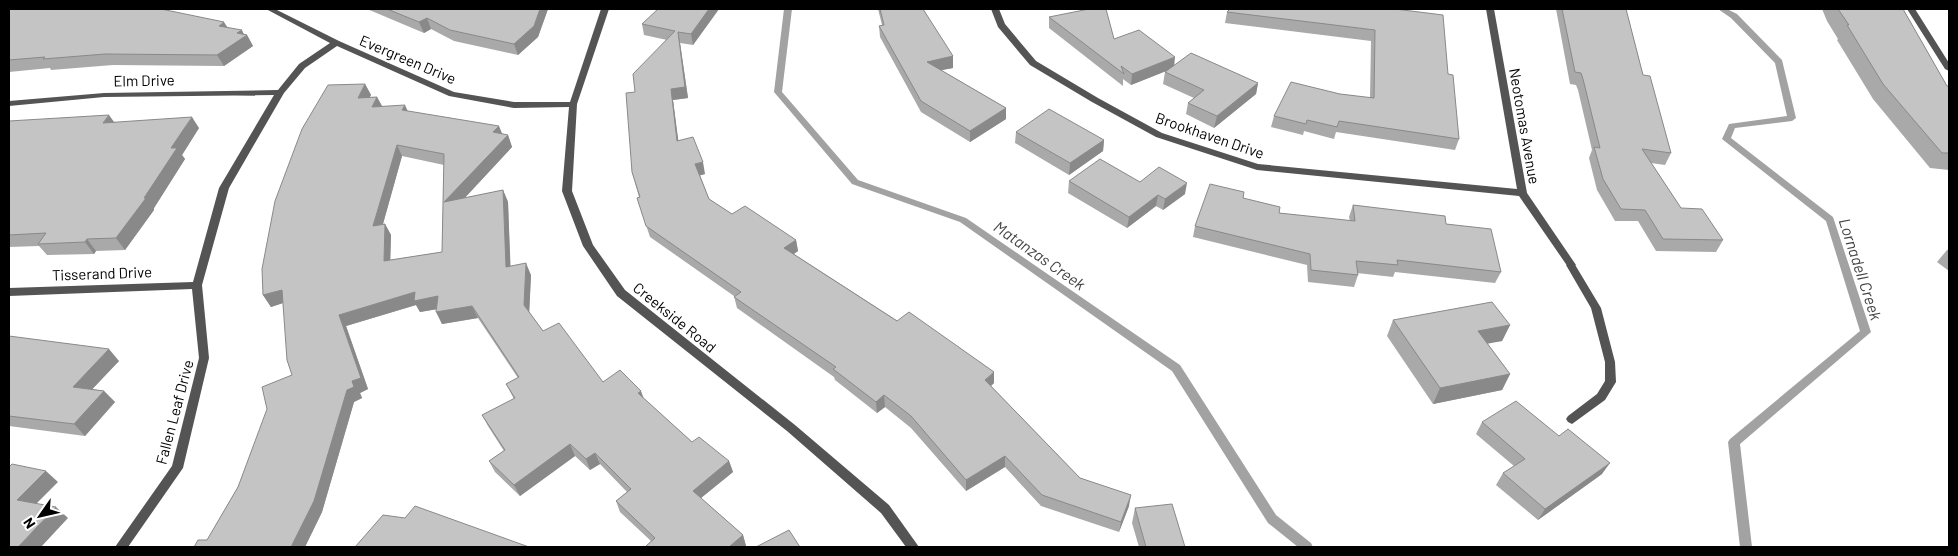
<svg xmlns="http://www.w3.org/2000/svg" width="1958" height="556" viewBox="0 0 1958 556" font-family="Barlow,sans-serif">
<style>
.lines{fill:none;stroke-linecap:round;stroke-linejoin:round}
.stream{fill:#a2a2a2;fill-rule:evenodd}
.lane{fill:#545454;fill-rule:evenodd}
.street{fill:#545454;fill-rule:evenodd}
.wall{fill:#a9a9a9;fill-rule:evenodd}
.shaded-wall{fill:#898989}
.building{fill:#c4c4c4;stroke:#898989;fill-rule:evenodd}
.labels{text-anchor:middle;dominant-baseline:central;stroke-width:4;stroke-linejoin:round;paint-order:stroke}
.street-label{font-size:15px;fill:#000;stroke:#fff}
.water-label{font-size:16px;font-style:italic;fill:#434343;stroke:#fff}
</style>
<rect width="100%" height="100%" fill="#fff"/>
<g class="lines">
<path class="stream" d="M784 9H792L782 92 858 180 966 218 1180 365 1276 515 1311 543 1313 547H1298L1268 523 1172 371 960 222 852 184 774 92Z
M1718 9H1727L1737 14 1782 60 1796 118 1792 121 1735 128 1731 138 1833 217 1871 332 1740 444 1752 547H1740L1728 442 1730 439 1860 331 1826 221 1722 139 1729 124 1787 116 1775 63 1731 18Z"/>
<path class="lane" d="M1907 9H1915L1949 63V71L1945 69Z
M1571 262 1574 263 1601 308 1615 362 1616 382 1605 400 1572 424 1568 422 1566 419 1568 416 1597 394 1605 381V362L1591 308 1566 265Z"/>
<path class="street" d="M266 9H275L339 41 454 92 514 102H570L601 9H609L577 104 572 191 593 245 625 290 795 425 889 505 919 547H906L881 513 787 431 617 296 583 246 562 191 569 107 514 108 449 96 337 46 305 68 284 93 229 188 202 285 209 358 183 468 128 547H115L172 466 199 358 192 289 9 296V288L193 282 219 188 274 95 104 97 9 106V101L104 93 278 90 299 64 330 43Z
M991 9H999L1005 24 1036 61 1098 98 1162 133 1258 164 1517 189 1486 9H1494L1527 193 1576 265 1571 268 1568 267 1519 196 1257 170 1156 137 1092 102 1030 65 998 27Z"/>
</g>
<path class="wall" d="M9 9 227 27 247 35 253 46 224 66 113 65 51 70 50 68 9 72Z
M367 9H548L538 37 518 55 454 41 431 29 424 33Z
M719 9 693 45 680 43 688 98 673 100 678 141 705 174 700 175 709 199 732 214 796 240 798 251 794 254 994 383 991 386 1080 478 1129 506 1119 532 1041 506 1005 467 966 491 911 428 885 407 877 413 835 380 834 377 737 308 734 296 650 237 637 198 639 197 632 172 635 92 667 40 644 35 642 24Z
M878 9H923L953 68 941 70 1006 108V119L970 142 921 112 880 37 879 26 882 25Z
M1395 9 1448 74 1459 139 1455 150 1336 132 1334 139 1304 131 1303 135 1271 127 1274 116 1340 94 1370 98 1371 41 1225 23 1227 12Z
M1556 9H1626L1643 75 1671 153 1665 165 1651 163 1681 208 1723 240 1716 252 1656 251 1638 221H1615L1597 190 1589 158 1592 150 1578 90 1576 85 1570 84Z
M1822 9H1903L1947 86H1949V170L1930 168 1873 99 1837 40 1838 39 1827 21Z
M1049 17 1114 39 1174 66 1258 83 1256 94 1214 128 1186 114 1188 103 1194 98 1163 84 1165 72 1168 70 1131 85 1123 79V86L1049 28Z
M365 84 371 95 369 97H377L382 106 408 111 508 135 512 147 464 198 503 190 508 202 510 266 531 275 529 312 543 331 603 382 644 399 692 442 729 461 733 472 701 498 743 535 746 546 744 547H645L651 541 620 512 616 501 627 492 600 464 590 470 575 456 520 496 495 472 489 461 504 451 488 426 482 415 514 399 506 384 518 378 478 318 442 324 437 309 420 312 416 305 346 326 368 389 360 393 362 398 354 402 322 512 305 547H194L207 540 238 487 292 375 283 303 271 307 263 295ZM402 156 444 165 442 252 390 260 391 235 385 224H383Z
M9 121 114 122 199 128 182 155 185 159 154 208V210L125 250 96 251 94 254 47 255 39 246 9 247Z
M1016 132 1104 140 1103 151 1069 175 1015 143Z
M1069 181 1140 182 1185 194 1163 210 1156 206 1127 228 1068 193Z
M1243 198 1279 213 1350 221 1349 217 1353 205 1446 224 1501 272 1495 283 1395 272 1393 277 1357 273 1358 275 1354 287 1308 282 1307 265 1193 237 1195 226Z
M1949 249V271L1937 262 1947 250Z
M1393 320 1510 325 1502 341 1487 343 1510 374 1502 390 1433 404 1387 336Z
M9 336 119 361 92 389 104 391 115 402 85 436 9 426Z
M1482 422 1559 436 1602 474 1538 520 1496 485 1503 473 1514 466 1476 434Z
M1135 508 1185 547H1139L1132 523Z"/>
<path class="shaded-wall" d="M540 9H548L538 37 518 55 514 44Z
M709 9H719L693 45 691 34Z
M427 18 431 29 424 33 419 22Z
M224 22 231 33 219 26Z
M242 30 245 37 247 35 253 46 224 66 217 55 237 33Z
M678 32 680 43 688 98 673 100 680 153 677 141 671 89Z
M953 56V68L927 73V62Z
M1175 57 1174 68 1131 85 1132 74Z
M1258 83 1256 94 1214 128 1217 116Z
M365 84 371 95 363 109 358 98Z
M377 97 383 108 372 107Z
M405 105 410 116 402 110Z
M1006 108V119L970 142V131Z
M109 115 117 126 103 123Z
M192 117 199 128 182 155 185 159 154 208V210L125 250 116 238 144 198 171 148Z
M499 126 504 138 493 132Z
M508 135 512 147 450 214 444 202Z
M1104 140 1103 151 1069 175 1070 163Z
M397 145 402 156 379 238 373 226Z
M703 162 705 174 698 176 695 164Z
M1187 183 1185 194 1163 210 1165 199Z
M503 190 508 202 511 278 506 267Z
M1158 195 1156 206 1127 228 1129 217Z
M385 224 391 235 390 273 384 261Z
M87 239 96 251 94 254 85 242Z
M796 240 798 251 786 259 784 248Z
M526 263 531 275 529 317 524 305Z
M282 290 289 301 271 307 263 295Z
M415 292 438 296 444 308 420 312 416 305 346 326 368 389 360 393 362 398 354 402 322 512 305 547H291L347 390 352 381 339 315Z
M472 306 478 318 442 324 436 312Z
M1510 325 1502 341 1470 347 1478 331Z
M109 349 119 361 84 398 73 387Z
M994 372V383L985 391V380Z
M1510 374 1502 390 1433 404 1440 388Z
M104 391 115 402 85 436 74 424Z
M641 391 645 402 638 393Z
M884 395 885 407 877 413 876 402Z
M570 444 575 456 520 496 514 485Z
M595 453 600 464 590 470 586 459Z
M1005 456V467L966 491V480Z
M729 461 733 472 696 502 693 491Z
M1610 463 1602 474 1538 520 1545 509Z
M46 471 58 482 29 511 17 500Z
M1131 495 1129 506 1119 532 1121 522Z
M56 507 68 518 41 547H18Z
M743 535 746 546 744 547H729Z"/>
<path class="building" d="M9 9H161L224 22 219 26 242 30 237 33 247 35 217 55 105 54 43 59 45 57 9 60Z
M387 9H540L534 26 514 44 450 30 427 18 419 22Z
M658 9H709L691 34 678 32 685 87 671 89 677 141 693 137 703 162 695 164 709 199 732 214 745 206 796 240 784 248 897 321 909 312 994 372 985 380 1080 478 1131 495 1121 522 1042 495 1005 456 966 480 911 416 884 395 876 402 833 369 836 367 734 297 741 292 646 226 637 198 640 197 632 172 626 93 635 92 633 74 675 31 642 24Z
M880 9H923L953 56 927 62 1006 108 970 131 921 101 879 26 884 25Z
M1089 9H1106L1114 39 1139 30 1175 57 1132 74 1121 66 1124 74 1049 17Z
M1230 9H1395L1443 15 1448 74 1453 75 1459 139 1339 121 1337 127 1307 120 1306 124 1274 116 1291 82 1340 94 1374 98 1375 30 1227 12Z
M1562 9H1626L1643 75 1650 76 1671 153 1642 149 1681 208 1702 209 1723 240 1663 239 1645 210 1621 209 1603 179 1594 147 1600 148 1583 79 1581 73 1575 72Z
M1838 9H1903L1947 86H1949V153H1942L1883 84 1847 25H1849Z
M1191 53 1258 83 1217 116 1188 103 1204 90 1165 72Z
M365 84 358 98 377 97 372 107 405 105 402 110 499 126 493 132 508 135 444 202 503 190 506 267 526 263 524 305 543 331 559 323 603 382 620 370 641 391 638 393 692 442 699 437 729 461 693 491 743 535 729 547H645L655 538 616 501 631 489 595 453 586 459 570 444 514 485 489 461 505 450 482 415 515 398 506 384 519 377 472 306 436 312 438 296 414 301 415 292 339 315 361 378 352 381 354 387 347 390 314 501 291 547H194L198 540H207L238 487 267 409 262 387 292 375 287 360 282 290 263 295 262 269 275 201 302 129 328 85ZM397 145 444 154 442 252 384 261 385 224 373 226Z
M1049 109 1104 140 1070 163 1016 132Z
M109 115 103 123 192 117 171 148H177L144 198H146L116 238 87 239 85 242 38 244 46 233 9 235V121Z
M1100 159 1140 182 1159 167 1187 183 1165 199 1158 195 1129 217 1069 181Z
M1210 184 1244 192 1243 198 1280 207 1279 213 1355 221 1353 205 1445 216 1446 224 1491 229 1501 272 1397 260 1398 265 1356 261 1358 275 1311 270 1310 254 1195 226Z
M1492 302 1510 325 1478 331 1510 374 1440 388 1393 320Z
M9 336 109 349 73 387 104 391 74 424 9 416Z
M1516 401 1559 436 1568 429 1610 463 1545 509 1503 473 1525 459 1482 422Z
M12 464 46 471 17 500 56 507 18 547H9V467Z
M1172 504 1185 547H1146L1135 508Z
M415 506 529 547H355L383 515 405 518Z
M789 530 800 547H756Z"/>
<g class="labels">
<g class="street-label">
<text transform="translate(408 59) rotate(23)">Evergreen Drive</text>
<text transform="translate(144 80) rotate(-1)">Elm Drive</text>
<text transform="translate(1525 126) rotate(80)">Neotomas Avenue</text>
<text transform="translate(1210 135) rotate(19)">Brookhaven Drive</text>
<text transform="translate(102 273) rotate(-2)">Tisserand Drive</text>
<text transform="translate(675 317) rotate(39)">Creekside Road</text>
<text transform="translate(174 412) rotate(-75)">Fallen Leaf Drive</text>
</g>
<g class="water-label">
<text transform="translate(1040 255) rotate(35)">Matanzas Creek</text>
<text transform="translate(1861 269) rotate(72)">Lornadell Creek</text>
</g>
</g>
<rect width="1958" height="556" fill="none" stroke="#000000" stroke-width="20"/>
<g transform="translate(40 516) rotate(236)" stroke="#ffffff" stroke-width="4" paint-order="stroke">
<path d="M0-4L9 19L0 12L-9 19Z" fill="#000000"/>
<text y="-8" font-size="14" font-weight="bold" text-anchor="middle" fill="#000000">N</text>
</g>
</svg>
